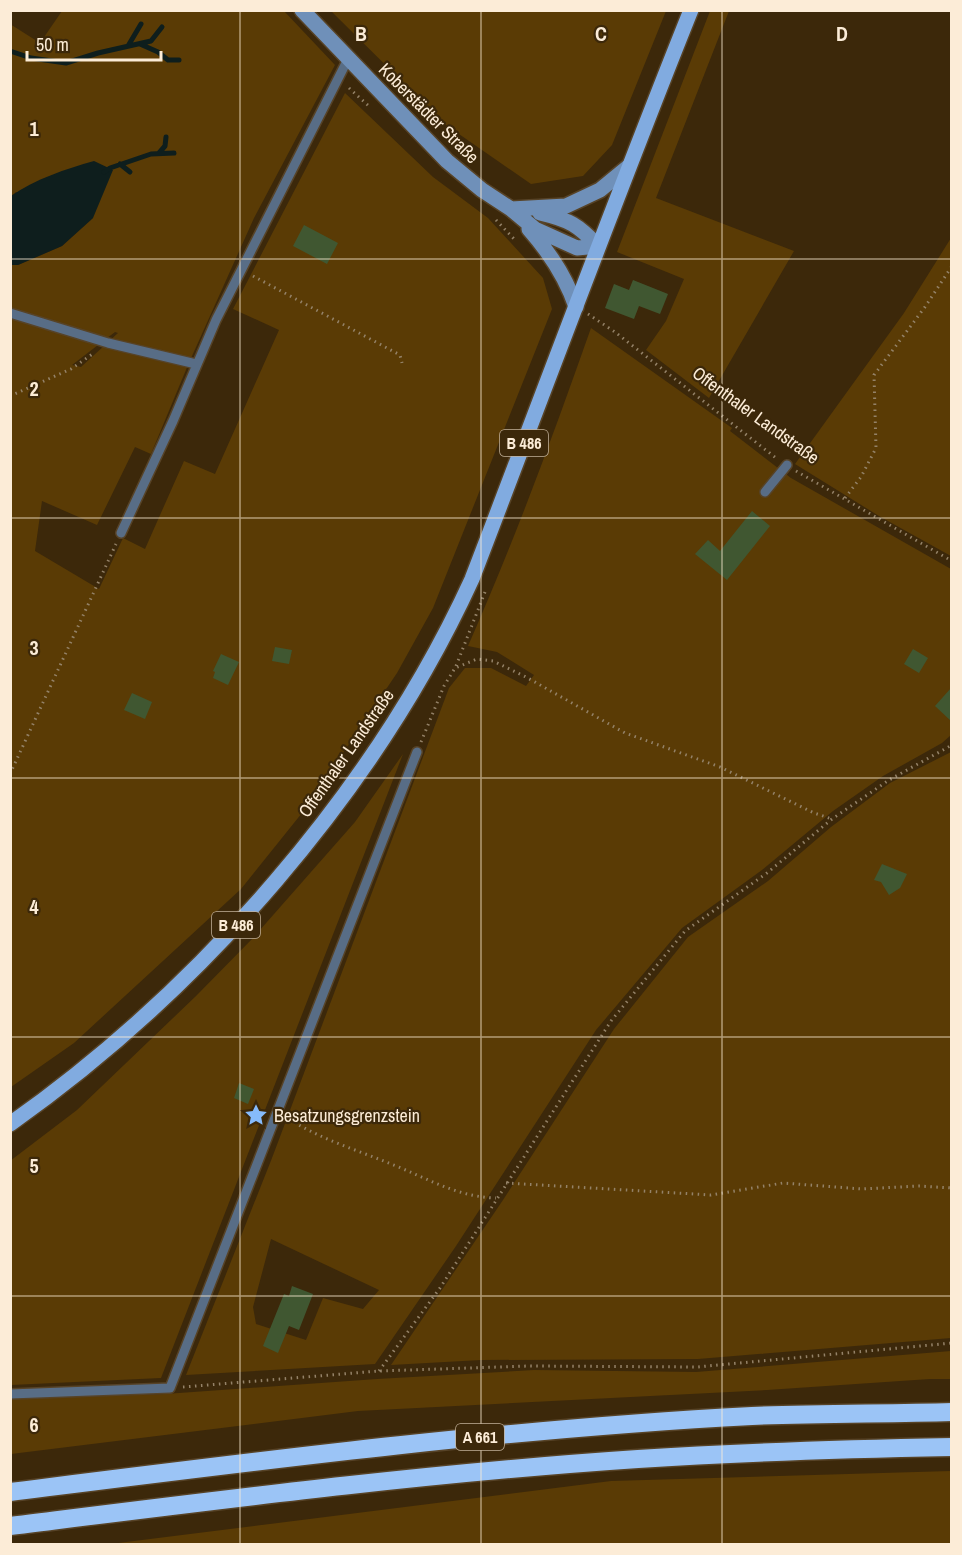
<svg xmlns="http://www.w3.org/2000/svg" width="962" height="1555" viewBox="0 0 962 1555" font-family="'Archivo Narrow',sans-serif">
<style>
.green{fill:#5a3b05;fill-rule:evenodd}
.water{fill:#0e1e1d}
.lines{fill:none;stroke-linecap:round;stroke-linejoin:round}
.stream{stroke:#0e1e1d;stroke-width:5}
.building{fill:#405731}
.lane-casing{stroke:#574327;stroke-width:12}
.secondary-casing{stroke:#574327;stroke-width:18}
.primary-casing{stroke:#574327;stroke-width:18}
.highway-casing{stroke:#574327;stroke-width:21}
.path{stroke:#948268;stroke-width:3;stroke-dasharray:1.5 4.5;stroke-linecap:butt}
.lane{stroke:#586d86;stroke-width:9}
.secondary{stroke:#6f90b9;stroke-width:15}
.primary{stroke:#81abe0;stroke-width:15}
.highway{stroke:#9bc4f6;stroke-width:18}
.grid{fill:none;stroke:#fcecd7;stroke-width:1.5;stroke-opacity:0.55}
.labels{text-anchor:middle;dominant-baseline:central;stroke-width:4.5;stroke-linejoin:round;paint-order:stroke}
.shield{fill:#3c280a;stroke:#c2b19a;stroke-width:1.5}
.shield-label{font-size:16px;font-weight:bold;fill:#fcecd7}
.street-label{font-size:18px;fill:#fcecd7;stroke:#3c280a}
.poi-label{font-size:18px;fill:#fcecd7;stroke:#3c280a;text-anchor:start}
.grid-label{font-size:20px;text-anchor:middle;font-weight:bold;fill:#fcecd7;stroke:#3c280a;stroke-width:4.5;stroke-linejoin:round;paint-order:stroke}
</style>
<rect width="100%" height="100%" fill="#3c280a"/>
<path class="green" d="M62 11H284L335 65 254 218 188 365 151 454 135 447 97 525 42 501 35 551 99 589 123 538 145 549 184 461 215 474 279 330 233 309 345 93 433 177 488 218 543 278 552 309 433 608 397 673 306 808 241 889 74 1043 11 1087V265H18L62 246 93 218 16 192 11 196 10 24 40 43ZM115 332 118 333 81 367 72 365Z
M331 11H666L612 145 583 176 531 184 446 125Z
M710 11H729L656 198 794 251 709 398 646 350 666 321 684 279 617 252Z
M951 238V556L879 516 795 464 904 313Z
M591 328 732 428 730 431 791 478 951 569V735L942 743 883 776 833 811 762 870 682 928 596 1030 456 1246 375 1364 186 1375 272 1158 449 688 465 668H491L526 686 534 675 497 652 468 646C514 542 553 436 591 328ZM271 1239 379 1290 363 1309 323 1298 306 1340 256 1324 253 1307Z
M951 752V1338L698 1359 481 1360 391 1365 503 1200 614 1029 688 937 768 881 831 827 890 783Z
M403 754 161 1378 11 1385 10 1161 77 1110 196 996 253 938 355 822Z
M951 1351V1379H930L767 1390 358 1411 11 1454V1399L165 1394 377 1379 534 1370 696 1372Z
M951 1471V1544H110L611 1481Z"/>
<path class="water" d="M94 161 113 170 93 218 62 246 18 265H11V196C35 179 66 169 94 161Z"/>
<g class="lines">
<path class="stream" d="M140 44 158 52 168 60H179
M128 46 141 24
M10 51 31 58 66 63 98 53 151 41 162 27
M159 153 165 146 166 137
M120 164 130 172
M104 172 110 168 151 154 174 153"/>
</g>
<path class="building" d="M304 225 338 243 327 264 293 246Z
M633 280 668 294 660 314 639 306 634 319 605 308 614 284 629 290Z
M752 511 770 526 727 580 695 554 708 540 720 551Z
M275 647 292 650 289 664 272 661Z
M913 649 928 658 919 673 904 664Z
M221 654 239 662 228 685 213 678 215 672 213 671Z
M951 688V721L935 706Z
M132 693 152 702 145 719 124 710Z
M882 864 907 874 900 888 889 895 881 882 874 880Z
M239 1083 254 1089 248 1104 234 1098Z
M292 1286 313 1294 299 1330 289 1326 278 1353 263 1346 284 1294 289 1296Z"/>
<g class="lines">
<g class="lane-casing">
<path id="lane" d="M10 313 108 343 196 364
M765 492 787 465
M121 533 173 421 216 320 348 59
M10 1394 170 1388 417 752"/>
</g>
<g class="secondary-casing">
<path id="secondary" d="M302 10 447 161 482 190 511 209 535 229 577 248 598 246
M511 209 566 206 600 190 628 167
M540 213C570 220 578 225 598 246
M529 229C550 253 566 277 576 307"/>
</g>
<g class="primary-casing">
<path id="primary" d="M10 1124C200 990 375 791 472 579 545 389 615 199 691 10"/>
</g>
<g class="highway-casing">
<path id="highway" d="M10 1492C257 1461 504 1429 752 1416 818 1413 885 1414 952 1412
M10 1526C219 1500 428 1473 638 1459 743 1452 847 1449 952 1447"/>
</g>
<path class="path" d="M349 88 371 108
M496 220 516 241
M253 276 400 355 402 363
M588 314 615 332 776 458
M10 396 71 369 94 353
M796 471 952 561
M845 498 861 477 876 448 874 375 925 307 952 266
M456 666 485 592
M421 742 444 686 455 668 477 659 493 661 526 677 625 733 720 767 814 813 832 819
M10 774 116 544
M289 1119C320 1139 357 1150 391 1164 427 1178 457 1197 496 1198
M506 1183 711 1195 783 1183 862 1189 919 1186 952 1188
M379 1371 440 1288 611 1021 685 931 767 873 832 819 889 780 952 745
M183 1387 379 1371 529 1366 697 1367 952 1343"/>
<use href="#lane" class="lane"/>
<use href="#secondary" class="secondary"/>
<use href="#primary" class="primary"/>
<use href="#highway" class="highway"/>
</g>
<path class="grid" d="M240 10V1544M481 10V1544M722 10V1544M10 259H952M10 518H952M10 778H952M10 1037H952M10 1296H952"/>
<defs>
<g id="sight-bare" transform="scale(1.8)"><path d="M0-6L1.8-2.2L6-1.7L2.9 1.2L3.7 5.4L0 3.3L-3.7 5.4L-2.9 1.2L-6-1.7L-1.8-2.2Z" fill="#86bbfb" stroke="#3c280a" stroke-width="2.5" paint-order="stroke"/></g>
</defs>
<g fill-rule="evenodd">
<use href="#sight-bare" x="256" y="1115"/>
</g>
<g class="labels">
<g class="shield">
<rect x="500" y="430" width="48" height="26" rx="4.5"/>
<rect x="212" y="912" width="48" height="26" rx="4.5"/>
<rect x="456" y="1424" width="48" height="26" rx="4.5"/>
</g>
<g class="shield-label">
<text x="524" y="443">B 486</text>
<text x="236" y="925">B 486</text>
<text x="480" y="1437">A 661</text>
</g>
<g class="street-label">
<text transform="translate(429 113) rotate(45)">Koberstädter Straße</text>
<text transform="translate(756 415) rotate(36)">Offenthaler Landstraße</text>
<text transform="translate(346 753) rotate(-55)">Offenthaler Landstraße</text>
</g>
<g class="poi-label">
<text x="274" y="1115">Besatzungsgrenzstein</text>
</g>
</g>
<g class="grid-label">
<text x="361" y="41">B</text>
<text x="601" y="41">C</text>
<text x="842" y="41">D</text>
<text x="34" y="136">1</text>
<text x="34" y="396">2</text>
<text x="34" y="655">3</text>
<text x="34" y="914">4</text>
<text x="34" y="1173">5</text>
<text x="34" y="1432">6</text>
</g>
<rect width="962" height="1555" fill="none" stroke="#fcecd7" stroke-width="24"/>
<path d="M27 51v9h134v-9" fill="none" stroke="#fcecd7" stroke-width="3"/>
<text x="36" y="51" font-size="18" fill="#fcecd7" stroke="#3c280a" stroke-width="4.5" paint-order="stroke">50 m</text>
</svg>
